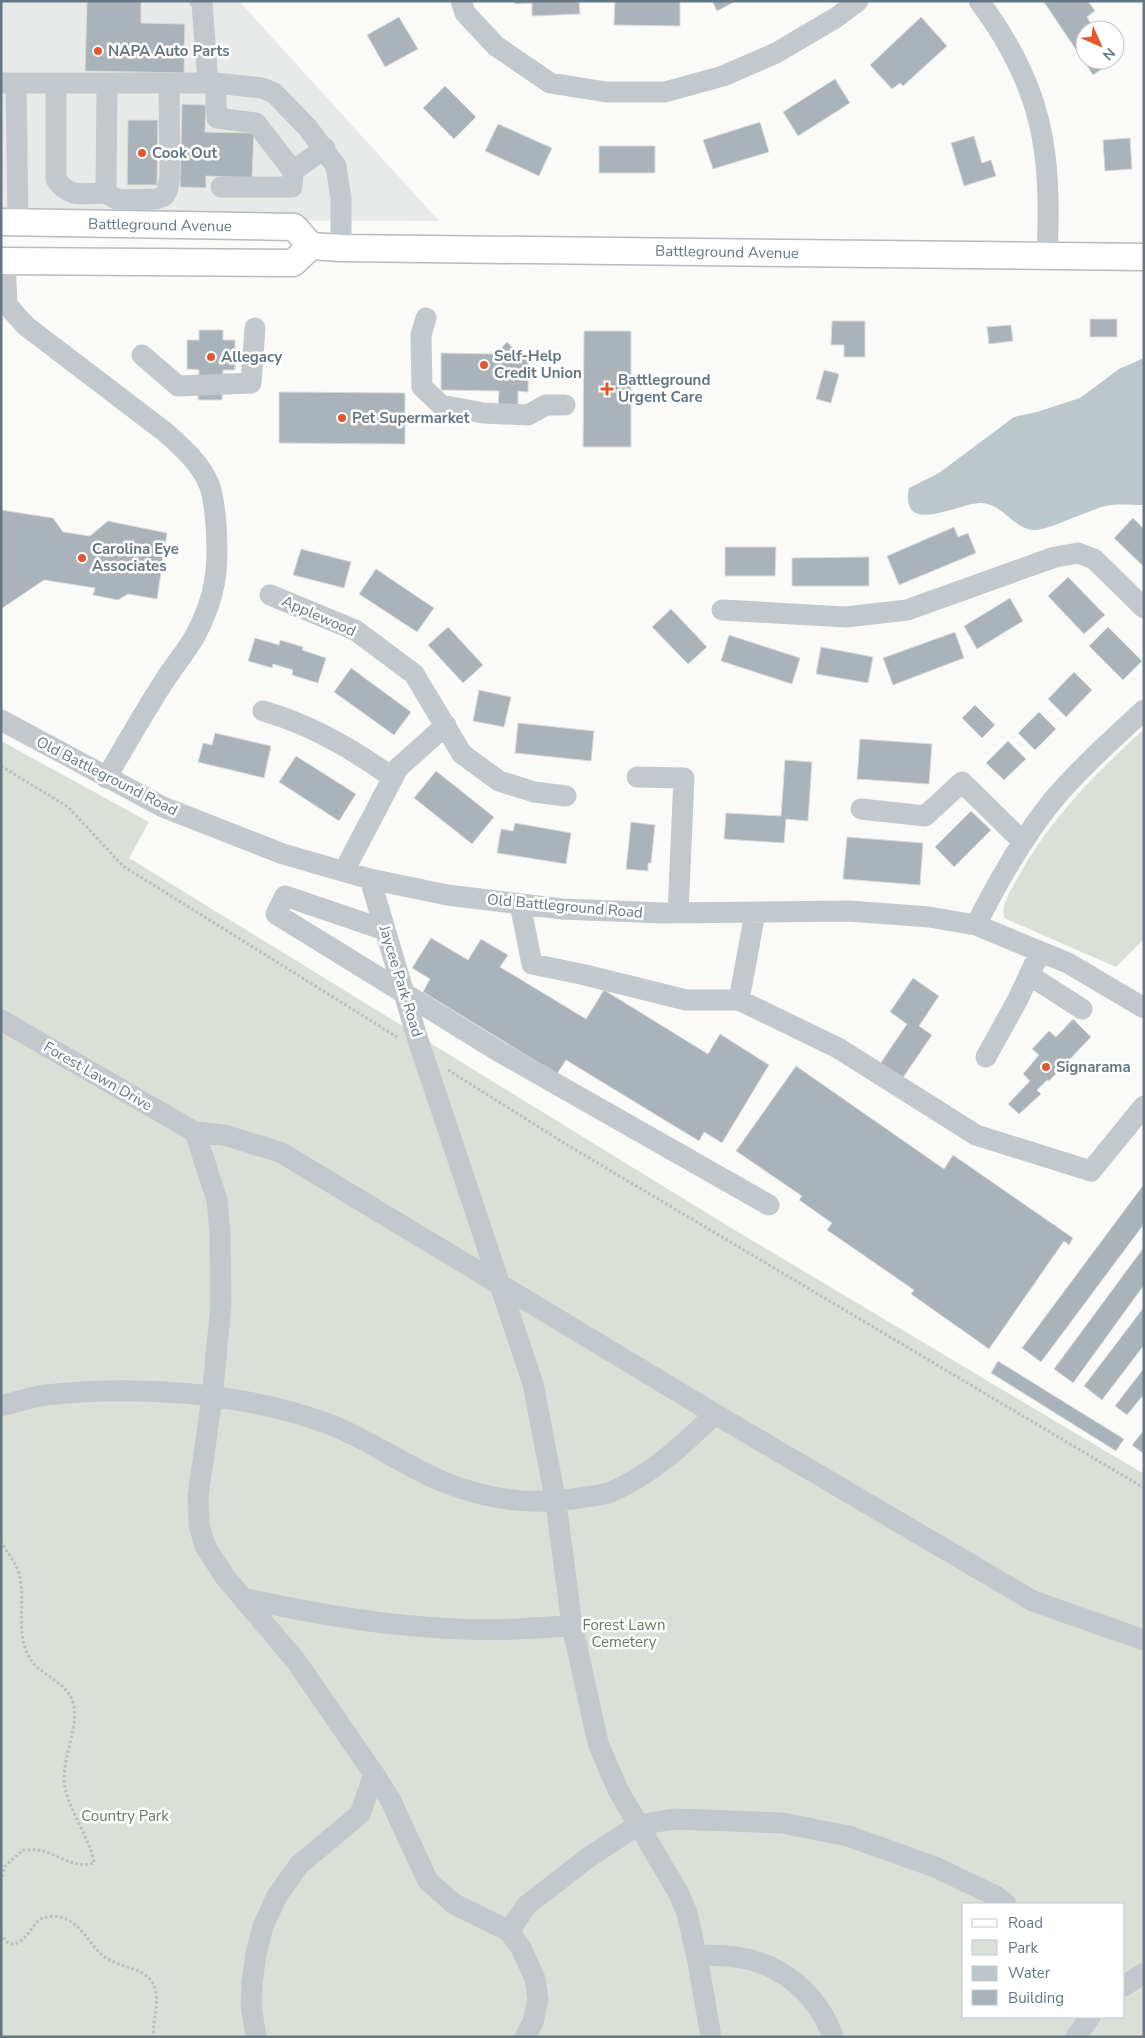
<svg xmlns="http://www.w3.org/2000/svg" width="1145" height="2038" viewBox="0 0 1145 2038" font-family="'Nunito Sans',sans-serif">
<style>
.built{fill:#e8e9e9}
.green{fill:#dadfd7;fill-rule:evenodd}
.water{fill:#bbc7cb}
.building{fill:#aab3b9;stroke:#dcdcda}
.lines{fill:none;stroke-linecap:round;stroke-linejoin:round}
.major-casing{stroke:#b5babe;stroke-width:29}
.path{stroke:#bbbfc2;stroke-width:3;stroke-dasharray:2.5 2.5;stroke-linecap:butt}
.minor{stroke:#c3c8cc;stroke-width:21}
.major{stroke:#fff;stroke-width:26}
.poi-dot{fill:#e4572e;stroke:#fff;stroke-width:2}
.labels{text-anchor:middle;dominant-baseline:central;stroke-width:5;stroke-linejoin:round;paint-order:stroke}
.poi-label{font-size:15px;font-weight:bold;fill:#657683;stroke:#fff;text-anchor:start}
.street-label{font-size:15px;fill:#657683;stroke:#fff}
.park-label{font-size:15px;fill:#687a64;stroke:#fff}
</style>
<rect width="100%" height="100%" fill="#fafaf8"/>
<path class="built" d="M1 1H239L439 221 1 219Z"/>
<path class="green" d="M1144 729V939L1116 967 1004 918C1001 903 1010 892 1017 879 1049 820 1095 774 1144 729Z
M1 741 149 822 129 858 728 1226 1144 1474V2037H1ZM964 1904H1124V2017H964Z"/>
<path class="water" d="M1144 358V505C1130 505 1114 503 1102 507 1086 512 1049 529 1036 530 1015 531 1003 504 982 503 962 501 899 539 909 488L939 473 1014 417 1037 412 1080 398 1119 369Z"/>
<path class="building" d="M87 1H141V23L185 24 184 73 85 71Z
M515 1H579L580 14 532 16V3L515 4Z
M615 1H680V26L614 25Z
M712 1H736L717 11Z
M1088 1 1095 11 1087 17 1095 30H1085V60H1116L1093 75 1044 2Z
M399 17 418 49 385 67 367 35Z
M921 17 947 46 903 86 900 83 892 89 870 65Z
M835 79 850 103 798 136 783 112Z
M445 86 476 117 454 139 423 108Z
M182 104 206 105 205 132 254 133 252 178 206 176V188L180 187Z
M128 120H158L157 185H127Z
M760 122 769 152 713 169 703 140Z
M498 124 552 148 539 176 485 151Z
M974 136 982 163 991 160 996 176 964 186 951 143Z
M1130 138 1132 169 1105 171 1103 140Z
M599 146H655V173H599Z
M1090 319H1117V337H1090Z
M832 321H865V357H844V345H831Z
M1011 325 1013 341 989 344 987 327Z
M199 330H223V340H235V370H223L222 400H198L199 370 187 369V340H199Z
M584 331H631V447H583Z
M507 342 519 354 529 353 528 392 518 391V412L498 411 499 391 441 390V353L496 354Z
M824 370 839 374 831 403 816 399Z
M279 392 405 393V444L279 443Z
M1 510 53 518 63 532 90 536 108 521 167 533 157 599 128 594 118 600 93 595 95 588 44 580 1 609Z
M1133 518 1144 529V567L1114 538Z
M954 527 958 537 968 533 976 553 899 585 887 556Z
M725 547H776L775 576H725Z
M301 549 351 562 344 588 293 575Z
M869 557V586H792V558Z
M376 569 434 608 417 632 359 594Z
M1068 577 1105 615 1084 634 1048 596Z
M1010 598 1023 621 977 649 964 626Z
M671 609 707 647 688 664 652 627Z
M448 627 483 665 463 683 428 645Z
M1108 627 1142 661 1123 680 1089 646Z
M955 632 964 658 893 685 883 658Z
M729 635 800 658 792 684 721 661Z
M255 638 279 645 280 640 303 647 302 650 326 658 318 683 292 675 293 670 273 664 272 668 248 661Z
M821 647 873 657 868 683 816 674Z
M351 668 411 712 394 735 334 692Z
M1074 672 1092 690 1066 717 1048 699Z
M479 690 511 697 504 727 473 721Z
M975 705 995 725 982 738 962 718Z
M1039 712 1056 729 1035 750 1018 733Z
M518 723 594 731 591 761 515 753Z
M215 733 271 746 264 778 198 762 203 743 212 745Z
M860 739 932 744 929 784 857 779Z
M1008 741 1026 759 1004 780 986 763Z
M296 756 356 794 339 821 279 782Z
M785 760 812 762 808 821 786 819 784 843 724 839 726 813 781 816Z
M436 771 494 817 472 844 414 798Z
M971 811 991 830 954 867 935 847Z
M631 822 655 825 651 863H648V871L626 869Z
M515 823 571 833 566 864 497 853 501 829 513 831Z
M847 837 923 843 920 885 843 879Z
M431 938 468 960 481 939 508 955 500 967 586 1019 604 990 708 1054 720 1034 769 1065 722 1143 704 1132 699 1141 566 1060 557 1074 423 992 430 979 412 968Z
M913 978 939 996 919 1026 932 1035 902 1079 880 1064 907 1024 890 1012Z
M1073 1019 1091 1037 1049 1081 1047 1080 1037 1090 1041 1094 1019 1114 1008 1104 1030 1081 1023 1074 1039 1055 1032 1049 1049 1031 1056 1037Z
M796 1066 944 1169 953 1155 1073 1238 1069 1245 1064 1241 989 1349 911 1294 914 1290 827 1230 832 1223 799 1200 802 1196 736 1151Z
M1144 1184V1224L1041 1362 1022 1348Z
M1144 1247V1285L1073 1383 1054 1369Z
M1144 1307V1345L1102 1400 1084 1386Z
M998 1361 1124 1439 1116 1451 991 1373Z
M1144 1368V1394L1127 1415 1115 1406Z
M1144 1430V1454L1132 1445Z"/>
<g class="lines">
<g class="major-casing">
<path id="major" d="M1 222 294 227 311 246 341 248 1144 257
M1 261 293 263 311 246"/>
</g>
<path class="path" d="M1 766 68 807 123 866 397 1037
M448 1070 569 1146 1144 1488
M1 1541C6 1553 16 1561 19 1574 26 1599 16 1628 27 1653 36 1676 69 1680 74 1706 78 1734 60 1760 65 1788 70 1812 92 1843 94 1863 77 1869 59 1856 43 1851 37 1849 29 1850 23 1850L5 1866 1 1882
M1 1933C13 1960 30 1930 37 1922 42 1916 56 1915 63 1918 81 1924 88 1942 101 1954 110 1962 122 1965 133 1969 168 1981 154 2008 153 2037"/>
<path class="minor" d="M200 1 202 3 208 83
M461 1 465 13 496 46 550 83 606 92H665L723 76 776 53 837 17 858 1
M979 1C1043 87 1052 151 1047 255
M1 83H215L262 88 274 93 308 128 336 166 341 199V248
M16 83 18 223
M56 83V179C69 199 84 193 106 193L107 83
M215 83 217 118 256 123 293 171 325 148
M221 187H292L293 171
M106 193 118 200 156 199 164 196 167 191 170 176 169 83
M5 261 7 305 26 326 165 432C182 447 200 463 209 484 214 497 215 512 216 525 219 569 216 597 195 636 186 652 173 667 163 683 143 714 125 746 106 778
M426 318 421 335 422 387 441 405 483 413 528 415 546 405H565
M142 355 178 386 251 383 255 328
M270 595 355 630 414 674 462 754 499 781 534 792 566 796
M722 610 846 617 907 610 1055 557 1078 553 1094 559 1144 608
M263 711C310 724 353 749 393 778
M1 720 163 807 283 854 370 879 447 895 562 909 663 913 849 911 929 917 976 925 1068 963 1144 1008
M637 777 684 778 678 913
M861 809 925 816 962 782 1022 841
M344 871 398 768 446 725
M370 879 417 1037 533 1384 556 1503 572 1625 598 1743 618 1790 679 1894 687 1913 698 1962 711 2037
M520 904 532 964 581 974 686 1000H739L838 1048 976 1135 1091 1171 1144 1106
M976 925C998 881 1022 838 1054 799 1081 767 1113 739 1144 710
M385 930 285 896 276 914 498 1051 769 1205
M1029 975 1082 1009
M739 1000 755 913
M1 1020 195 1132 224 1135 280 1152 715 1414 1033 1601 1144 1640
M986 1057 1018 999 1040 952
M195 1132 217 1200 220 1233 221 1304 212 1398 198 1496 199 1525 205 1546 225 1577 296 1661 374 1774 390 1799 428 1881 454 1904 509 1931 521 1948 535 1979 538 1999 533 2022 525 2037
M1 1406C16 1402 31 1397 46 1395 135 1385 241 1392 326 1423 368 1438 405 1467 446 1483 492 1501 536 1506 585 1497 593 1496 603 1495 611 1492 651 1475 684 1444 715 1414
M243 1598C352 1622 460 1638 572 1625
M509 1931 527 1905 589 1857 638 1825 675 1819 782 1823 848 1836 935 1867 996 1896 1006 1904
M697 1955C710 1955 723 1955 736 1957 781 1963 818 1994 833 2037
M1124 1986 1144 1973
M256 2037 251 2005 252 1983 256 1954 263 1926 277 1896 299 1865 360 1814 374 1774
M1076 2037 1090 2017"/>
<use href="#major" class="major"/>
</g>
<g class="poi-dot">
<circle cx="98" cy="51" r="5"/>
<circle cx="142" cy="153" r="5"/>
<circle cx="211" cy="357" r="5"/>
<circle cx="484" cy="365" r="5"/>
<path d="M604.5 381.5h5v5h5v5h-5v5h-5v-5h-5v-5h5z"/>
<circle cx="342" cy="418" r="5"/>
<circle cx="82" cy="558" r="5"/>
<circle cx="1046" cy="1067" r="5"/>
</g>
<g class="labels">
<g class="poi-label">
<text x="108" y="51">NAPA Auto Parts</text>
<text x="152" y="153">Cook Out</text>
<text x="494" y="356">Self-Help<tspan x="494" dy="17">Credit Union</tspan></text>
<text x="221" y="357">Allegacy</text>
<text x="618" y="380">Battleground<tspan x="618" dy="17">Urgent Care</tspan></text>
<text x="352" y="418">Pet Supermarket</text>
<text x="92" y="549">Carolina Eye<tspan x="92" dy="17">Associates</tspan></text>
<text x="1056" y="1067">Signarama</text>
</g>
<g class="street-label">
<text transform="translate(160 225) rotate(1)">Battleground Avenue</text>
<text transform="translate(727 252) rotate(1)">Battleground Avenue</text>
<text transform="translate(319 616) rotate(24)">Applewood</text>
<text transform="translate(107 776) rotate(27)">Old Battleground Road</text>
<text transform="translate(565 906) rotate(5)">Old Battleground Road</text>
<text transform="translate(401 981) rotate(73)">Jaycee Park Road</text>
<text transform="translate(98 1076) rotate(30)">Forest Lawn Drive</text>
</g>
<g class="park-label">
<text x="624" y="1625">Forest Lawn<tspan x="624" dy="17">Cemetery</tspan></text>
<text x="125" y="1816">Country Park</text>
</g>
</g>
<rect width="1145" height="2038" fill="none" stroke="#657683" stroke-width="5"/>
<rect x="962" y="1903" width="162" height="115" fill="#ffffff" stroke="#c1c8cd"/>
<rect x="972" y="1919" width="25" height="8" fill="#ffffff" stroke="#c1c8cd"/>
<text x="1008" y="1928" font-size="15" fill="#657683">Road</text>
<rect x="972" y="1940" width="25" height="15" fill="#dadfd7" stroke="#c1c8cd"/>
<text x="1008" y="1953" font-size="15" fill="#657683">Park</text>
<rect x="972" y="1966" width="25" height="15" fill="#bbc7cb" stroke="#c1c8cd"/>
<text x="1008" y="1978" font-size="15" fill="#657683">Water</text>
<rect x="972" y="1990" width="25" height="15" fill="#aab3b9" stroke="#c1c8cd"/>
<text x="1008" y="2003" font-size="15" fill="#657683">Building</text>
<g transform="translate(1100 45) rotate(135)"><circle r="24" fill="#ffffff" stroke="#c1c8cd"/>
<path d="M0-4L9 19L0 12L-9 19Z" fill="#e4572e"/>
<text y="-8" font-size="14" font-weight="bold" text-anchor="middle" fill="#657683">N</text>
</g>
</svg>
